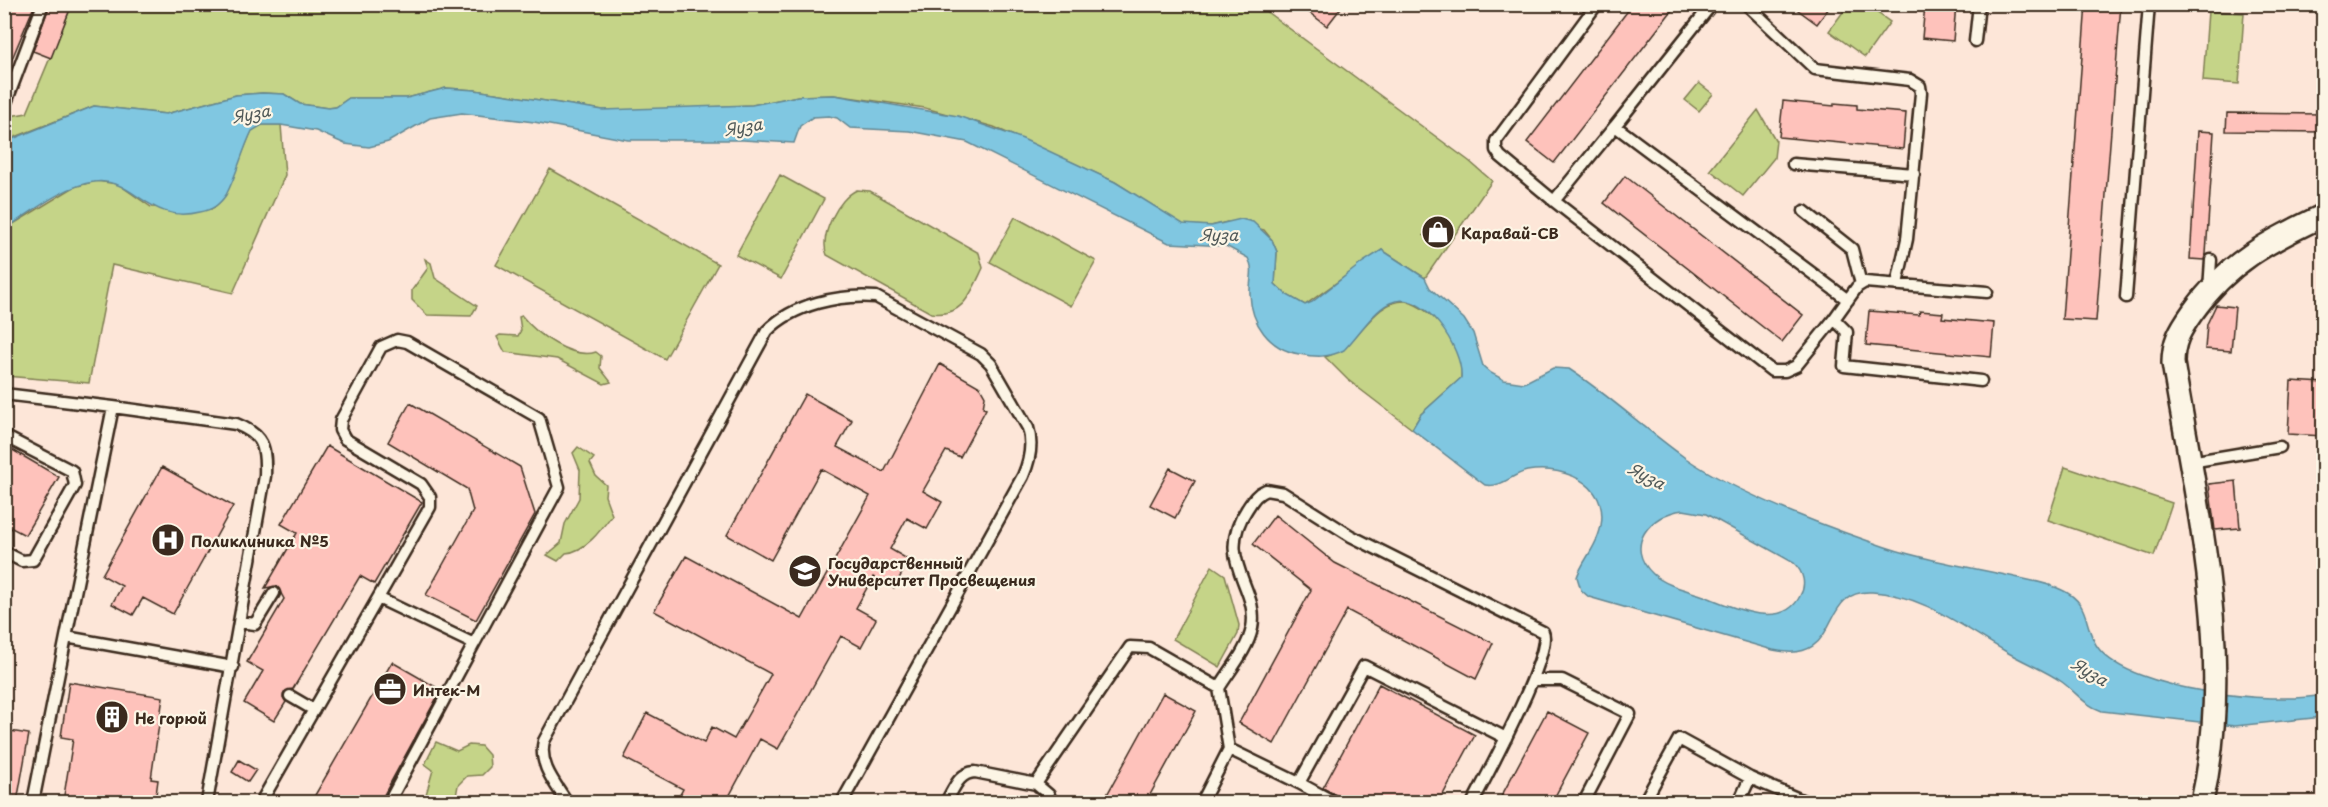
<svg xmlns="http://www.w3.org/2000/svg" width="2328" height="807" viewBox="0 0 2328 807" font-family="'Playpen Sans',sans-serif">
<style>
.green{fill:#c5d488;stroke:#807f53;stroke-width:1.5}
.water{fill:#80c7e1;stroke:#648893;stroke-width:1.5;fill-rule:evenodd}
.building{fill:#fec2bb;stroke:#3b2a1e;stroke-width:1.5}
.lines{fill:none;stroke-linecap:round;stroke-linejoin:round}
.lane-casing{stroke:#3b2a1e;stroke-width:15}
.street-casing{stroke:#3b2a1e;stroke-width:26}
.lane{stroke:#fcf5e5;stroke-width:10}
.street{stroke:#fcf5e5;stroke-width:21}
.labels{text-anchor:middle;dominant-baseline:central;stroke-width:4.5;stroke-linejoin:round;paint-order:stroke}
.poi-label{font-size:15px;font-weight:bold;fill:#3b2a1e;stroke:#fcf5e5;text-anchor:start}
.water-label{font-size:16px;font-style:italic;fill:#505958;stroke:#fcf5e5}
</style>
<rect width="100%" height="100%" fill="#fde6d8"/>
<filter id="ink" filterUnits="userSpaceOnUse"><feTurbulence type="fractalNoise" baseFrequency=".0167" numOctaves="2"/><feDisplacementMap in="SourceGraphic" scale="12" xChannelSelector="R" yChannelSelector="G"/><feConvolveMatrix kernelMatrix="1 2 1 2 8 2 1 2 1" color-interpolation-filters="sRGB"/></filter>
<g filter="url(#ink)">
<path class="green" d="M1256 4 1469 161 1492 181 1425 278 1382 250 1305 305 1287 295 1275 284 1277 252 1272 240 1264 230 1227 222 1211 226 1183 225 1115 182 994 127 925 108 834 95 798 96 752 105 649 110H603L475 90 446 88 407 98H349L336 107 328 108 300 104 284 94 262 93 236 95 166 114 94 106 5 141V117L27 113 72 5Z
M1848 5H1866L1890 22 1865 57 1829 31Z
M2208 11 2244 13 2239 84 2203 81Z
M1699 83 1713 94 1699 111 1685 100Z
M1758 110 1776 141 1774 158 1743 196 1710 170Z
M262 125H281L285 175 233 293 112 265 89 383 5 376V229L74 187 96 181 118 184 151 207 213 209 225 195 252 130Z
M550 169 718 264 665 359 496 265Z
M780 175 824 199 781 279 736 255Z
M857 190 870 191 979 253 983 268C971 293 963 318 931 313L827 255C819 236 838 198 857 190Z
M1015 217 1096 261 1071 306 990 262Z
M425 259 431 263 435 278 477 306 471 316 427 315 412 300V290L428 268Z
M1406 301C1435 310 1464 346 1461 378L1421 414 1412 429 1348 380 1325 357C1359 349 1370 300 1406 301Z
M522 316C536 334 573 360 596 352L601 356 600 368 611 382 604 384 557 359 505 352 497 337 500 335 518 336 521 330 519 317Z
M578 447 594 458 590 463 596 476 606 485 605 496 612 515C601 530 585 552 566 553L558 561 547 555 561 543 565 524 579 498 580 470 573 453Z
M2065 467 2172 503 2154 556 2048 520Z
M1212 566 1225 575 1239 625 1238 634 1220 667 1173 639Z
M436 742 457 751 469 745 481 746 489 755 490 767 482 775 467 776 458 785 456 796 463 802H439L425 798 433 770 425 764Z"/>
<path class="water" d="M446 88 475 90 603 110 752 105 798 96 834 95 958 116 1023 139 1115 182 1183 224 1211 226 1241 219 1253 222 1272 240 1277 252 1275 284 1287 295 1305 305 1312 302 1363 262 1382 250 1425 278 1430 288 1464 319 1473 333 1483 366 1491 373 1504 380 1524 383 1553 368 1569 369C1610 396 1645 429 1684 457 1733 491 1816 523 1874 543 1917 559 1965 566 2010 576 2027 580 2046 582 2062 590 2093 604 2082 628 2099 649 2132 691 2274 705 2323 695V717L2235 726 2102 711C2084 705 2077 693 2062 682 2045 670 2023 662 2005 651 1964 628 1922 594 1872 592 1816 589 1845 666 1773 650L1589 597 1581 590 1577 577C1582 562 1593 551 1598 536 1616 488 1568 464 1527 471 1512 474 1502 488 1485 485L1412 429 1421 414 1461 378C1464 350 1423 286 1390 303 1372 312 1358 336 1344 350 1329 358 1315 357 1299 354 1269 349 1251 323 1250 294 1249 280 1255 271 1248 258L1226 246 1169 243 967 142 909 131 850 128 837 118 829 116 813 117 800 126 794 143 743 140H628L534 122 462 113 430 118 388 142 369 147 345 144 316 131 281 125H262L252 131C242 151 237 175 226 195 219 205 212 210 200 212 148 225 134 176 94 182 62 186 31 213 5 229V142L94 106 166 114 236 95 262 93 284 94 300 104 328 108 336 107 349 98H407ZM1683 510 1706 514 1794 563C1803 572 1807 584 1800 596 1782 632 1730 606 1704 596 1687 590 1666 586 1653 574 1623 546 1650 514 1683 510Z"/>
<path class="building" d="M4 4H35L6 73 4 72Z
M50 4H72L51 58 33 51Z
M1298 4H1344L1327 26Z
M1633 4H1677L1554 163 1527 142Z
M1790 4H1832L1817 24Z
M1925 4H1956L1953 41 1922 38Z
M2086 4H2121L2096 321 2062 319Z
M1783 101 1834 106V103L1857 105V109L1906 113 1903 149 1779 137Z
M2227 113 2324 114V132L2226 131Z
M2198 131 2214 132 2206 254 2204 260 2190 259Z
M1625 176 1803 315 1782 342 1604 203Z
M1433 223 1445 231 1436 243 1424 235Z
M2216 305 2235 307 2231 351 2205 349 2207 324Z
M1869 311 1919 315 1920 311 1943 313 1942 318 1994 323 1991 357 1866 345Z
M940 364 980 387 985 396 983 408 986 409 960 457 946 451 923 491 942 502 927 529 907 518 890 549 909 560 894 588 873 577 856 608 876 619 861 647 841 636 778 749 760 739 726 802H676L683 789 624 758 647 713 704 743 712 727 734 739 771 674 654 611 686 556 802 619 870 496 821 469 771 560 727 535 805 394 852 420 837 447 884 472Z
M2291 381 2324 383V436L2288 434Z
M410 403 520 467 535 514 476 620 426 595 473 511 467 489 388 442Z
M4 445 59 477 25 535 12 528 4 533Z
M327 446 422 502 374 584 360 576 293 689 284 692 283 697 286 702 274 721 244 703 263 671 247 662 284 599 277 586 265 588 297 533 281 524Z
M162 467 233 506 173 614 143 598 133 615 112 604 122 586 102 575Z
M1170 468 1195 481 1175 518 1150 505Z
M2236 481 2240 528 2215 530 2209 484Z
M1275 515 1335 563 1493 643 1476 679 1347 610 1274 744 1239 723 1311 590 1253 544Z
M392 662 441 690 380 802H311Z
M69 682 163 697 151 779 158 780 155 802H63L73 739 61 737Z
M1379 684 1475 735 1439 802H1344L1338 796 1323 788Z
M1163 693 1196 711 1146 802H1103Z
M1547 711 1589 733 1552 802H1512L1501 797Z
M10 731 29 734 17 802H4V763Z
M239 760 256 770 248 782 232 772Z"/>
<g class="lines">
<g class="lane-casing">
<path id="lane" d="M1746 4 1815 69 1910 80 1920 86 1921 93 1907 239 1897 284
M1975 41 1979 4
M7 100 43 4
M1615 126 1712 4
M1793 164 1914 174
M1554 201 1500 156 1496 150V141L1597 4
M1804 211 1852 249 1861 284
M2209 289 2211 260
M2126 297 2149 4
M1834 319 1796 366 1785 371H1772L1554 201 1615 126 1848 300
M1981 381 1844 366 1847 332 1834 319 1857 287 1865 282 1987 292
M4 394 113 407
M4 436 72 471 75 485 33 560 22 561 4 552
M2190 462 2280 447
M378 598 430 507V497L421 484 345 439 340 430 341 420 381 347 397 340 407 342 539 418 559 487 474 644
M240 622 255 624 274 593
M1534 680H1562L1630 714 1584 802
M290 696 314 710
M1299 783 1334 802
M1036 784 1130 647 1149 648 1219 688
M33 802 66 637
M207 802 265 476C266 447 264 435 236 424L113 407 66 637 233 667
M261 802 378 598 474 644 389 802
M567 802C555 783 538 764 544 741L767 331C793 304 840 294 876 297L981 354 991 364 1028 428C1033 444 1030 460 1023 476L842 802
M946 802C954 789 958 773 975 772L1036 784 1049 795 1051 802
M1202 802 1229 749
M1473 802C1486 777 1554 651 1543 632L1351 536 1283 493 1266 490C1256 494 1253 500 1247 509 1213 560 1260 587 1252 628 1248 649 1230 670 1219 688L1229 749 1299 783 1364 666 1506 738
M1644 802 1679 739 1750 778 1806 802
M1739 802 1750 778"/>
</g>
<g class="street-casing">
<path id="street" d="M2202 802C2235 656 2197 508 2173 363 2173 342 2180 330 2192 313 2229 261 2268 242 2324 215"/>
</g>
<use href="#lane" class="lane"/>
<use href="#street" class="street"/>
</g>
</g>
<defs>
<g id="shop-disc" transform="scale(1.725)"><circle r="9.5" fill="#3b2a1e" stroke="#fcf5e5"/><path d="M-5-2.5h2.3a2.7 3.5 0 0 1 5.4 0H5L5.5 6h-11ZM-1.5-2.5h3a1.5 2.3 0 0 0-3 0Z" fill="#fff"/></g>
<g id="hospital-disc" transform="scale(1.725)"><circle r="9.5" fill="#3b2a1e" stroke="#fcf5e5"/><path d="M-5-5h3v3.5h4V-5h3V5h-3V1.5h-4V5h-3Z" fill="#fff"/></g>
<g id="university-disc" transform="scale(1.725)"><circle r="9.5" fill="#3b2a1e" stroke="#fcf5e5"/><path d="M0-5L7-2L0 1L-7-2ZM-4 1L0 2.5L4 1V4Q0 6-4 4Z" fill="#fff"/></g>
<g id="office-disc" transform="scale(1.725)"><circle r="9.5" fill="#3b2a1e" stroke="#fcf5e5"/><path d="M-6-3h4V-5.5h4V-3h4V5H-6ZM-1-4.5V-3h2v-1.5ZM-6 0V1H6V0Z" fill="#fff"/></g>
<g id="building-disc" transform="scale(1.725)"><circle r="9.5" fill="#3b2a1e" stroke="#fcf5e5"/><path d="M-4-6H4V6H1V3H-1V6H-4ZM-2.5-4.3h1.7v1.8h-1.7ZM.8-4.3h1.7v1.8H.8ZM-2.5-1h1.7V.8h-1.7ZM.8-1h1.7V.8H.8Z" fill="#fff"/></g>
</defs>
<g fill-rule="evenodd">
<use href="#shop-disc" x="1438" y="232"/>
<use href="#hospital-disc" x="168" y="540"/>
<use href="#university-disc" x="805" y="571"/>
<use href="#office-disc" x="390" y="689"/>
<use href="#building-disc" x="112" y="717"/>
</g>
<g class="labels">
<g class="poi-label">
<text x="1461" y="232">Каравай-СВ</text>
<text x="191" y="540">Поликлиника №5</text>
<text x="828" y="562">Государственный<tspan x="828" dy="17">Университет Просвещения</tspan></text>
<text x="413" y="689">Интек-М</text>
<text x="135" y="717">Не горюй</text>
</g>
<g class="water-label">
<text transform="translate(251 113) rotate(-11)">Яуза</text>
<text transform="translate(743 126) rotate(-10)">Яуза</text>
<text x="1219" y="234">Яуза</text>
<text transform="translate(1647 475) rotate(27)">Яуза</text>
<text transform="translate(2090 671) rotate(30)">Яуза</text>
</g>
</g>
<rect width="2328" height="807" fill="none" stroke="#fcf5e5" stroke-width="24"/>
<rect x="12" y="12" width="2304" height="783" fill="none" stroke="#3b2a1e" stroke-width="2" filter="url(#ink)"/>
</svg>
